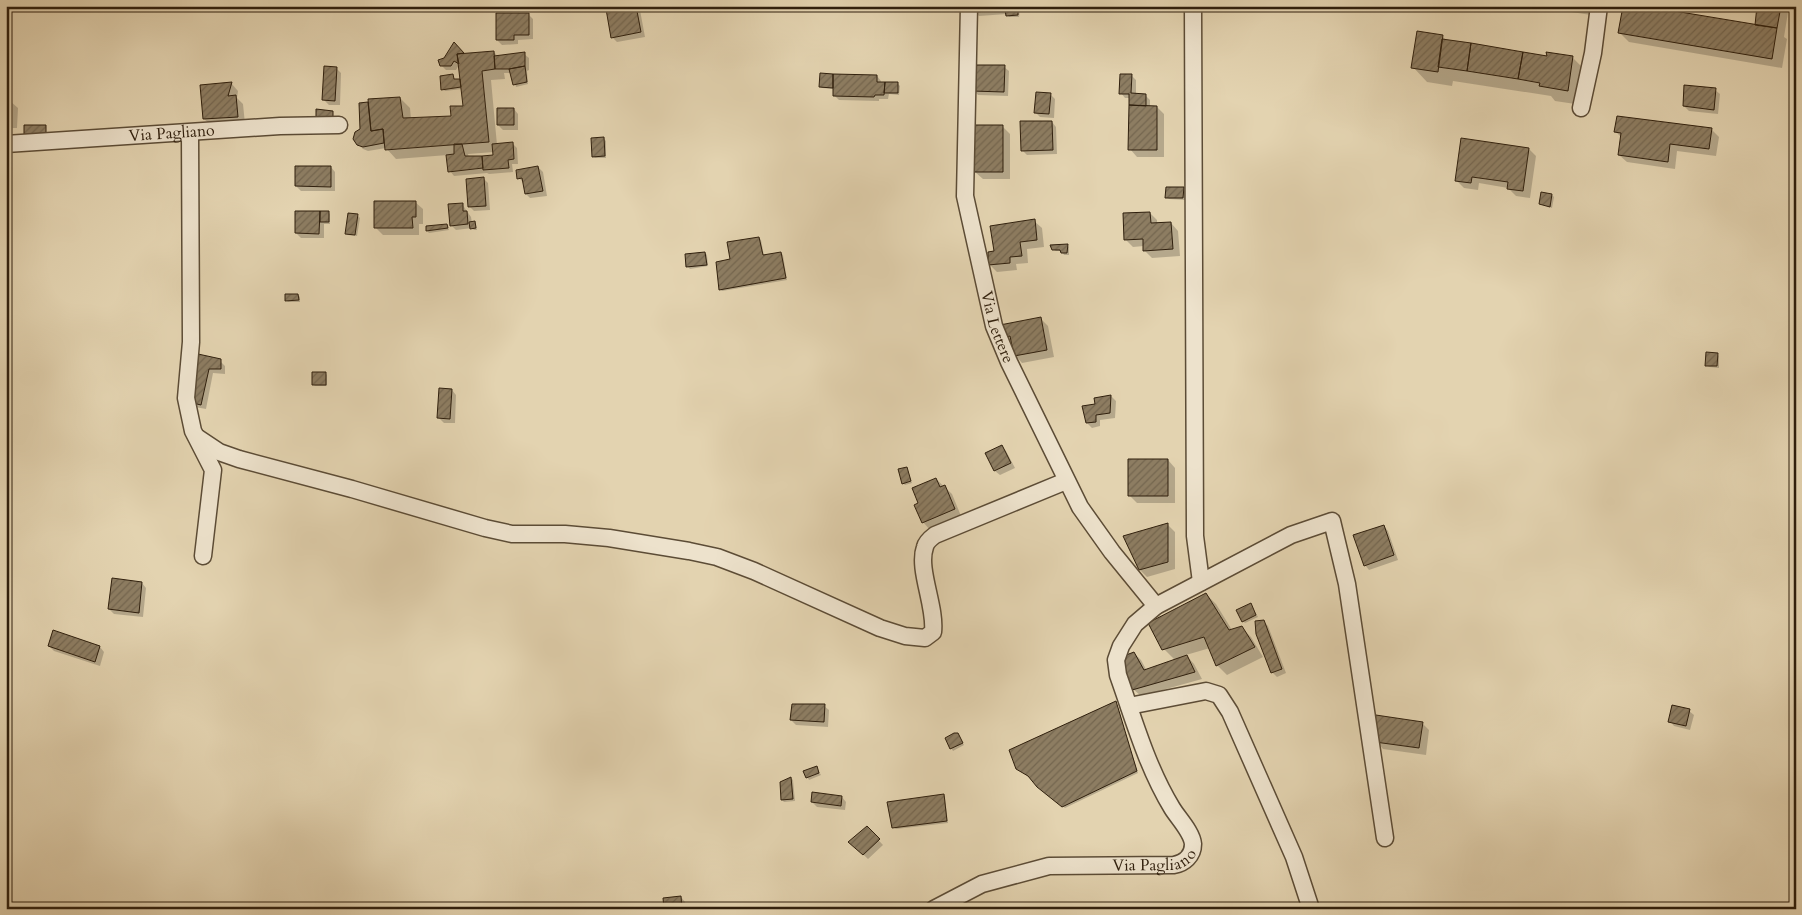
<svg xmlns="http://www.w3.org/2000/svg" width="1802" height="915" viewBox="0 0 1802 915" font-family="Cardo,serif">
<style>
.shadow{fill:#0003;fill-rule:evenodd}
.building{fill:url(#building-hatch);stroke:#2f1f0d}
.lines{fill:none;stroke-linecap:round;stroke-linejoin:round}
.minor-casing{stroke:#5c4c36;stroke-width:19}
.minor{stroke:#ede2cc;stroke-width:16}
.labels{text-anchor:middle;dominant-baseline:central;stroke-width:5;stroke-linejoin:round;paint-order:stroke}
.street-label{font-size:16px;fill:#2f1f0d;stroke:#ede2cc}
</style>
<defs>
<pattern id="building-hatch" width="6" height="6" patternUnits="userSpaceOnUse" patternTransform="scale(1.25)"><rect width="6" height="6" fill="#8d7d62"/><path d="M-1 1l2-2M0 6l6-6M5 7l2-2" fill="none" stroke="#74664f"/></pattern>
</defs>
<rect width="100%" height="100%" fill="#e3d3b0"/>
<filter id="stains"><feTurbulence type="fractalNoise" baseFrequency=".004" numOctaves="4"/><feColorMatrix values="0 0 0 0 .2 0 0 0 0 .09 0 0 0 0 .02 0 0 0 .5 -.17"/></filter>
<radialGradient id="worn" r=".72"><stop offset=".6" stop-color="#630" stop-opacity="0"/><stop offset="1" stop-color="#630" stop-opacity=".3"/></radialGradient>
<path class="shadow" d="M630 6H637L640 10 645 37 617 42 612 37Z
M1016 6 1020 9 1019 17H1009L1007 14 979 16 974 11Z
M1560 6H1592L1591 15 1565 11Z
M1624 6H1656L1655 9 1759 26 1758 6H1789L1784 37 1787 39 1782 68 1629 42 1619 32Z
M528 14 533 19V39L518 40V44L502 45 497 40Z
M1442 36 1447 41 1548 57 1573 58 1587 72 1582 105 1555 101 1551 96 1453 81 1452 86 1427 82 1413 67Z
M454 44 464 54 494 52 498 57 524 54 529 58V70L527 71 528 84 516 87 512 73H504L505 79 491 80 497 145 512 143 517 148 518 164H512L513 172 489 174 487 173 454 176 450 171 448 155 396 159 386 148 368 151 363 149 358 144 368 104 370 106 400 98 410 108 411 119 452 118 464 107 462 89 445 91 443 89 453 76 455 81 462 82 460 63 456 70H446L441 65ZM494 152V157H469L468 154Z
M1004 67 1009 71 1008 96 978 95 974 91Z
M336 68 341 73 340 105H329L324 100Z
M1131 75 1136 80V95H1145L1150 100V107H1157L1164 114V157H1137L1130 149V98H1125L1121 93Z
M877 76 881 81V83L898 84 900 86 899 95 889 94 888 99H879V101L839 100 834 95V89L822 88 820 86Z
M231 83 238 91 237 98 243 104 245 124 212 126 204 119Z
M1715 90 1720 94 1718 114 1689 111 1684 106Z
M1050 94 1055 99 1054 118 1040 117 1036 113Z
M6 100 10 101 18 108 17 128H6Z
M514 109 518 114V130H503L498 125Z
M1052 122 1056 127 1057 154 1027 155 1022 150Z
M1002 126 1010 134V179H983L975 172Z
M1711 129 1719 137 1716 156 1677 151 1675 169 1627 162 1619 155 1622 138 1616 132Z
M604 139 606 141V158H595L593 156Z
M1529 149 1536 156 1530 198 1516 196 1508 188 1479 183 1478 190 1464 188 1456 180Z
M331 167 335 172V191H301L296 186Z
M538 167 543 172 547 196 530 198 526 194 524 183 519 178Z
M483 178 488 183 490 210 474 211 470 207Z
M1183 189 1185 191V200L1169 199 1167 197Z
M1552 195 1554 197 1552 208 1541 204Z
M415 202 423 209V224H419V235H383L376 228Z
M462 204 471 217 472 223 476 224 477 230H474L472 228 456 230 451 225Z
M328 212 330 214V224H324V238H301L296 233 320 213Z
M1150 213 1157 220V224L1171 223 1178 231 1180 256 1152 258 1144 250V246L1133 247 1126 240Z
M358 216 360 218 357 236 348 235 346 233Z
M1034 221 1042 228 1044 247 1027 249 1028 263 1016 264 1017 270 997 272 990 265 996 252Z
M447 225 449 230 429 233 427 231Z
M759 238 761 240 764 256 781 253 783 255 787 280 722 291 720 289 731 260Z
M1067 245 1069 247V255H1064L1062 251H1056L1053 249Z
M705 253 707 255 708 266 690 269 688 267Z
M298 295 300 297V302H288L286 300Z
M1040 318 1048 326 1054 357 1022 363 1015 355 1013 344H1011L1004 337Z
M1717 354 1719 356V368L1709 367 1707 365Z
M199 356 220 361 225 366V374L213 373 206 409 195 407 191 402Z
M325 373 327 375V386H315L313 384Z
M452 390 456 395 455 423H444L439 418Z
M1111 396 1116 401 1115 418 1100 420V426L1092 428 1087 423 1097 405 1096 399Z
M1002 446 1006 451 1015 468 1000 475 995 471 987 454Z
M1168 460 1175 468V503H1137L1129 495Z
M907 468 912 483 905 485 903 483Z
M936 479 952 494 961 516 930 530 923 522 920 504Z
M1168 525 1175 532V569L1147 577 1140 570Z
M1384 526 1388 531 1398 560 1369 570 1365 565Z
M142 583 146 588 143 617 114 614 109 609Z
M1206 594 1216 604 1232 630 1241 627 1251 637 1263 657 1227 675 1217 665 1210 648 1186 655 1194 664 1202 679 1141 696 1133 689 1134 653 1141 660 1147 671 1175 660 1164 649Z
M1251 605 1258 617 1245 623 1243 621Z
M1263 621 1268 626 1286 673 1277 677 1272 672Z
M54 632 100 647 104 652 100 666 54 651 49 646Z
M1116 703 1138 773 1065 808 1041 789Z
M824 706 829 710 828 727 796 725 791 720Z
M1689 711 1694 715 1690 730 1674 726 1670 721Z
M1422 723 1429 730 1426 755 1383 749 1376 741Z
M958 734 964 745 953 751 946 739Z
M816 767 821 775 809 780 805 772Z
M791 778 793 780 795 801 784 802 782 800Z
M943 795 945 797 948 823 896 829 893 827Z
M842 797 846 802 845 810 817 807 812 802Z
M867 828 883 845 868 859 850 842Z
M681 897 685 902 686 909H665Z"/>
<path class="building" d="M623 6H636L641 32 611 38 606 9Z
M972 6H1007V10L973 12Z
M1007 6H1018V15L1006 16 1005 10H1007Z
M1623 6H1644L1777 28 1772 59 1618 33Z
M1757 6H1781L1777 28 1755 25Z
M496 13H529V35H514V40H496Z
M1417 31 1443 35 1438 72 1411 68Z
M1442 39 1471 43 1467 71 1438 67Z
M454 42 464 53 457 54 459 64 454 61 451 66H440L438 60 444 58Z
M1471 43 1523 52 1518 79 1467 71Z
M494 51 495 69 482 71 489 142 385 150 383 129 371 131 368 99 400 97 403 118 451 116 450 106H463L457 54Z
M525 52V66L509 69H495L494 56Z
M1523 52 1547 56 1546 52 1573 56 1568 91 1539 86 1540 83 1518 79Z
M973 65H1005L1004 92 972 91Z
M324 66 337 67 335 101 322 100Z
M525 66 527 82 513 85 509 69Z
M820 73 833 74V88L819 87Z
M453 74 454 79H460L461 87 441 90 440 76Z
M833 74 877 75V82H885L884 95H875L874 97 833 96Z
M1120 74H1132L1131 93 1146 94V106L1129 105V94H1119Z
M232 82 228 96 236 95 238 117 203 119 200 85Z
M885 82H898V93H884Z
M1684 85 1716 88 1714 110 1683 106Z
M1036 92 1051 93 1049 114 1034 113Z
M6 99H11L10 121H6Z
M368 102 371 131 383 129 384 143 363 147 357 145 353 139 355 132 360 129 359 103Z
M1129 105 1157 106V150H1128Z
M497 108H514V125H497Z
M316 109 333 111V117L316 118Z
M1617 116 1712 128 1709 149 1670 144 1668 162 1618 155 1621 133 1614 132Z
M1020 121H1052L1053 150 1021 151Z
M24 125H46V137H24Z
M974 125H1003V172H974Z
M604 137 605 156 592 157 591 138Z
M1461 138 1529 148 1523 191 1507 189 1508 182 1472 177 1471 183 1455 181Z
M513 142 514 159 508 160 509 168 483 170 482 156 493 155 492 144Z
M454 144H462L465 156H482L483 168 448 172 446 155 454 154Z
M295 166H331V187L295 186Z
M538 166 543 191 525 194 522 178 517 179 516 170Z
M484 177 486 206 468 207 466 179Z
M1166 187H1184L1183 198H1165Z
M1541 192 1552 194 1550 207 1539 204Z
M374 201H416V217H412L413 228H374Z
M463 203V211H467L468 224 450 226 448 204Z
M295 211H320L319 234 295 233Z
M320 211H329V222H320Z
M1150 212 1151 223 1171 222 1173 249 1143 251V239L1124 240 1123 213Z
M348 213 358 214 355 235 345 234Z
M1035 219 1037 240 1020 242 1022 256 1010 257V263L988 265V252L994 251 990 226Z
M475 221 476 228 470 229 469 222Z
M447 224 448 228 426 231V226Z
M759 237 763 255 781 252 786 278 719 290 716 262 730 259 727 242Z
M1068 244 1067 253H1061L1060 250H1052L1050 245Z
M705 252 707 265 686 267 685 254Z
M285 294H298L299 300 285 301Z
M1041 317 1047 350 1014 356 1010 336 1003 338 1000 325Z
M1706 352 1718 353 1717 366H1705Z
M198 354 221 359V369H209L201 405 189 402Z
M312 372H326V385H312Z
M439 388 452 389 450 419 437 418Z
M1111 395 1110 413 1096 415V422L1086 423 1082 406 1095 404 1094 398Z
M1002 445 1011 463 994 471 985 453Z
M1128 459H1168V496H1128Z
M907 467 911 481 902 484 898 469Z
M936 478 940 487 945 485 955 509 922 523 914 505 918 503 912 488Z
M1168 523V562L1139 570 1123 536Z
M1384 525 1394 555 1364 566 1353 535Z
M112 578 142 582 139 613 108 609Z
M1206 593 1229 630 1242 626 1255 647 1216 666 1204 637 1162 650 1148 623Z
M1251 603 1256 615 1242 622 1236 610Z
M1264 620 1282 669 1271 673 1256 634 1255 621Z
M53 630 100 646 95 662 48 646Z
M1134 652 1144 670 1187 655 1195 672 1132 690 1121 657Z
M1116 701 1137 771 1062 807 1037 787 1028 776 1016 769 1009 750Z
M792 704H825L824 722 790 720Z
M1672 705 1690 709 1686 726 1668 722Z
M1369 714 1423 722 1419 748 1375 742Z
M954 733H958L963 743 950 749 945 738Z
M817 766 819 773 806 778 803 771Z
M791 777 793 799 781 800 780 782Z
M812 792 842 796 841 806 811 802Z
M944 794 947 821 892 828 887 802Z
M867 826 880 839 863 855 848 842Z
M681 896 682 909H664L663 898Z"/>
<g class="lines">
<g class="minor-casing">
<g id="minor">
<path id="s1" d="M969 6 965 196 994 326 1009 362 1080 507 1112 552 1156 606"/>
<path d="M1193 6 1195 536 1201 582"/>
<path d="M1581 108 1593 53 1599 6"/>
<path d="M190 133 191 342 186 398 193 431 213 470 203 556"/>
<path id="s2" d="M6 144 280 126 339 125"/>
<path d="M198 438 219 452 239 459 352 489 485 528 512 534H565L609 538 689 551 717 557 754 571 880 628 905 636 925 638 933 632C936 606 917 569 925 547 926 542 931 538 935 535L1066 481"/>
<path d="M1129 706 1206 691 1219 695 1230 712 1294 857 1311 909"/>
<path id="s3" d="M934 909 982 884 1049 866 1174 865C1184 863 1193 856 1193 844 1192 832 1178 818 1172 808 1147 767 1134 720 1118 675L1116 660 1121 646 1135 624 1156 606 1291 535 1332 521 1347 584 1385 838"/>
</g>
</g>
<use href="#minor" class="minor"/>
</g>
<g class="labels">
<g class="street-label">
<text stroke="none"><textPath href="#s2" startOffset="166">Via Pagliano</textPath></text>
<text stroke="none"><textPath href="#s1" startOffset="325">Via Lettere</textPath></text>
<text stroke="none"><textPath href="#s3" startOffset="230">Via Pagliano</textPath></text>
</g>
</g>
<rect width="1802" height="915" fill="none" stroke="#e3d3b0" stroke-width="25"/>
<rect x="8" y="8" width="1787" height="900" fill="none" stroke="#2f1f0d" stroke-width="2.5"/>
<rect x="12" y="12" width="1777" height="890" fill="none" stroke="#2f1f0d"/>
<rect width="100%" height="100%" filter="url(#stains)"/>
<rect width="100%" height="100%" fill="url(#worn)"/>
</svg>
